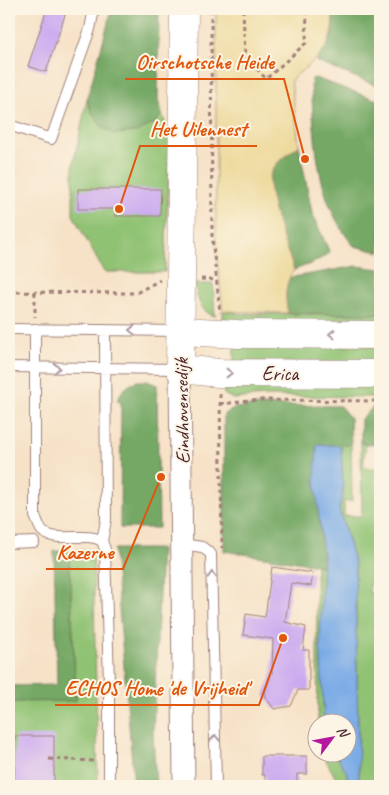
<svg xmlns="http://www.w3.org/2000/svg" width="389" height="795" viewBox="0 0 389 795" font-family="Caveat,sans-serif">
<style>
.green{fill:#90c273;stroke:#6d704f}
.forest{fill:#74a865;stroke:#5f6448}
.sand{fill:#eeda9e;stroke:#9c7c64}
.water{fill:#7bace6;stroke:#626688}
.building{fill:#caa8f0}
.lines{fill:none;stroke-linecap:round;stroke-linejoin:round}
.lane-casing{stroke:#a08079;stroke-width:12}
.street-casing{stroke:#a08079;stroke-width:23}
.secondary-casing{stroke:#a08079;stroke-width:29}
.path{stroke:#a08079;stroke-width:3;stroke-dasharray:4 4;stroke-linecap:butt}
.lane{stroke:#fff;stroke-width:10}
.street{stroke:#fff;stroke-width:21}
.secondary{stroke:#fff;stroke-width:28}
.oneway{stroke:#ae9aa0}
.labels{text-anchor:middle;dominant-baseline:central;stroke-width:4;stroke-linejoin:round;paint-order:stroke}
.street-label{font-size:20px;fill:#4a1f2b;stroke:#fcf5e5}
.leader{fill:none;stroke:#e0560e;stroke-width:2}
.callout-dot{fill:#e0560e;stroke:#fcf5e5;stroke-width:2}
.callout-label{font-size:21px;text-anchor:middle;font-weight:bold;fill:#e0560e;stroke:#fcf5e5;stroke-width:4;stroke-linejoin:round;paint-order:stroke}
</style>
<rect width="100%" height="100%" fill="#fcf5e5"/>
<filter id="ink" filterUnits="userSpaceOnUse"><feTurbulence type="fractalNoise" baseFrequency=".02" numOctaves="2"/><feDisplacementMap in="SourceGraphic" scale="10" xChannelSelector="R" yChannelSelector="G"/><feConvolveMatrix kernelMatrix="1 2 1 2 8 2 1 2 1" color-interpolation-filters="sRGB"/></filter>
<filter id="wash" filterUnits="userSpaceOnUse"><feTurbulence type="fractalNoise" baseFrequency=".0096" numOctaves="4" result="noise"/><feDisplacementMap in="SourceGraphic" scale="20" xChannelSelector="R" yChannelSelector="G"/><feGaussianBlur stdDeviation="1.12" result="paint"/><feColorMatrix in="noise" values="0 0 0 0 0 0 0 0 0 0 0 0 0 0 0 0 0 1.4 0 .05"/><feComposite in="paint" operator="in"/></filter>
<g filter="url(#wash)">
<rect width="100%" height="100%" fill="#f6e2c7"/>
<path class="green" d="M87 99 91 111 114 134C135 131 147 131 162 114L170 137 165 272H104L73 215V165Z
M195 284H213L215 316C200 312 197 298 195 284Z
M223 311 243 314H380V326L223 322Z
M234 345 380 346V363L234 362Z
M380 383V397L264 396 233 399 224 394 223 386Z
M361 443 366 444 363 467 380 469V492L369 593 380 595V786H359L355 564 339 509 343 494 341 446 351 444 352 501H344V516H362Z
M93 550 98 786H9V702L76 700 69 551Z
M316 565 323 566 320 642 324 722H318Z
M322 753H335L347 773V786H340Z"/>
<path class="forest" d="M112 9H159L158 100 162 114 155 123 136 132 114 134 102 127 91 111 87 99Z
M333 9H380V87L317 62 316 59C334 40 333 35 333 9Z
M315 78 380 101V252L354 246C315 201 315 140 311 84L312 79Z
M299 146 312 213 330 253 313 263 294 270C287 249 263 191 271 173 276 161 289 153 299 146Z
M357 266 380 269V314L288 313 285 303 288 278Z
M137 381H147L157 385 159 528H120L121 402 117 401C121 390 127 386 137 381Z
M259 405 340 406 350 418 351 444 341 446 317 444 323 566 224 551V414L236 408Z
M373 407H380V445L361 443V419Z
M114 549H161L153 734 156 786H134Z
M54 551H69L76 701 9 702V686L57 685Z"/>
<path class="sand" d="M216 9H333C333 52 322 53 291 80L299 146C289 153 276 161 271 173 263 191 287 249 294 270 285 282 284 298 288 313L223 311 216 246Z"/>
<path class="water" d="M317 444 341 446 343 494 339 509 355 564 359 786H347V773L335 753 346 752V722H324L320 642 323 555 315 479Z"/>
<g id="blocks">
<path class="building" d="M47 9H67L46 72 28 66Z
M78 189H161L160 216H115V209H78Z
M272 567 313 573 311 586 291 583 285 622 306 627 303 650H309V690H298L291 706 274 709 264 695 272 673 273 639 243 635 246 614 265 617Z
M15 736H54V786H14Z
M262 756H307V774H297V786H265V775H262Z"/>
</g>
</g>
<g filter="url(#ink)">
<use href="#blocks" fill-opacity="0" stroke="#a08079" stroke-width="1"/>
<g class="lines">
<g class="lane-casing">
<path id="lane" d="M9 125 51 139 90 29 94 9
M9 329 180 331
M35 329V516C37 520 39 527 42 531 57 544 85 531 102 541
M105 330 106 520 102 541 105 549 109 682V786
M9 367 180 369
M9 543 34 542
M182 544 202 547 211 554 216 786"/>
</g>
<g class="street-casing">
<path id="street" d="M180 369 184 786"/>
</g>
<g class="secondary-casing">
<path id="secondary" d="M184 9 180 369 219 373 380 374
M181 331 238 334 380 335"/>
</g>
<path class="path" d="M211 9 212 236 220 313
M243 9 245 55 266 79 306 43 307 9
M201 279 216 280
M9 292 131 293 138 292 160 280
M35 292V317
M220 394 222 548
M220 404 260 400 380 401
M49 759 95 761"/>
<use href="#lane" class="lane"/>
<use href="#street" class="street"/>
<use href="#secondary" class="secondary"/>
</g>
<defs><path id="oneway-chevron" d="M-2-3.5L2.5 0L-2 3.5" fill="none" stroke-width="1.6" stroke-linecap="round" stroke-linejoin="round" transform="scale(1.25)"/></defs>
<g class="oneway">
<use href="#oneway-chevron" transform="translate(132 330) rotate(-179)"/>
<use href="#oneway-chevron" transform="translate(332 334) rotate(-180)"/>
<use href="#oneway-chevron" transform="translate(57 368) rotate(-1)"/>
<use href="#oneway-chevron" transform="translate(229 373)"/>
<use href="#oneway-chevron" transform="translate(212 575) rotate(-91)"/>
<use href="#oneway-chevron" transform="translate(215 738) rotate(-91)"/>
</g>
</g>
<g class="labels">
<g class="street-label">
<text x="280" y="373">Erica</text>
<text transform="translate(182 411) rotate(-91)">Eindhovensedijk</text>
</g>
</g>
<path class="leader" d="M305 159L284 79H125M119 209L140 146H257M161 477L123 569H46M283 638L259 705H55"/>
<g class="callout-dot">
<circle cx="305" cy="159" r="5"/>
<circle cx="119" cy="209" r="5"/>
<circle cx="161" cy="477" r="5"/>
<circle cx="283" cy="638" r="5"/>
</g>
<g class="callout-label">
<text x="205" y="69">Oirschotsche Heide</text>
<text x="198" y="136">Het Uilennest</text>
<text x="85" y="559">Kazerne</text>
<text x="157" y="695">ECHOS Home 'de Vrijheid'</text>
</g>
<rect width="389" height="795" fill="none" stroke="#fcf5e5" stroke-width="30"/>
<g transform="translate(332 738) rotate(58)"><circle r="24" fill="#fcf5e5" stroke="#b59f9b"/>
<path d="M0-4L9 19L0 12L-9 19Z" fill="#b5179e"/>
<text y="-8" font-size="14" font-weight="bold" text-anchor="middle" fill="#4a1f2b">N</text>
</g>
</svg>
